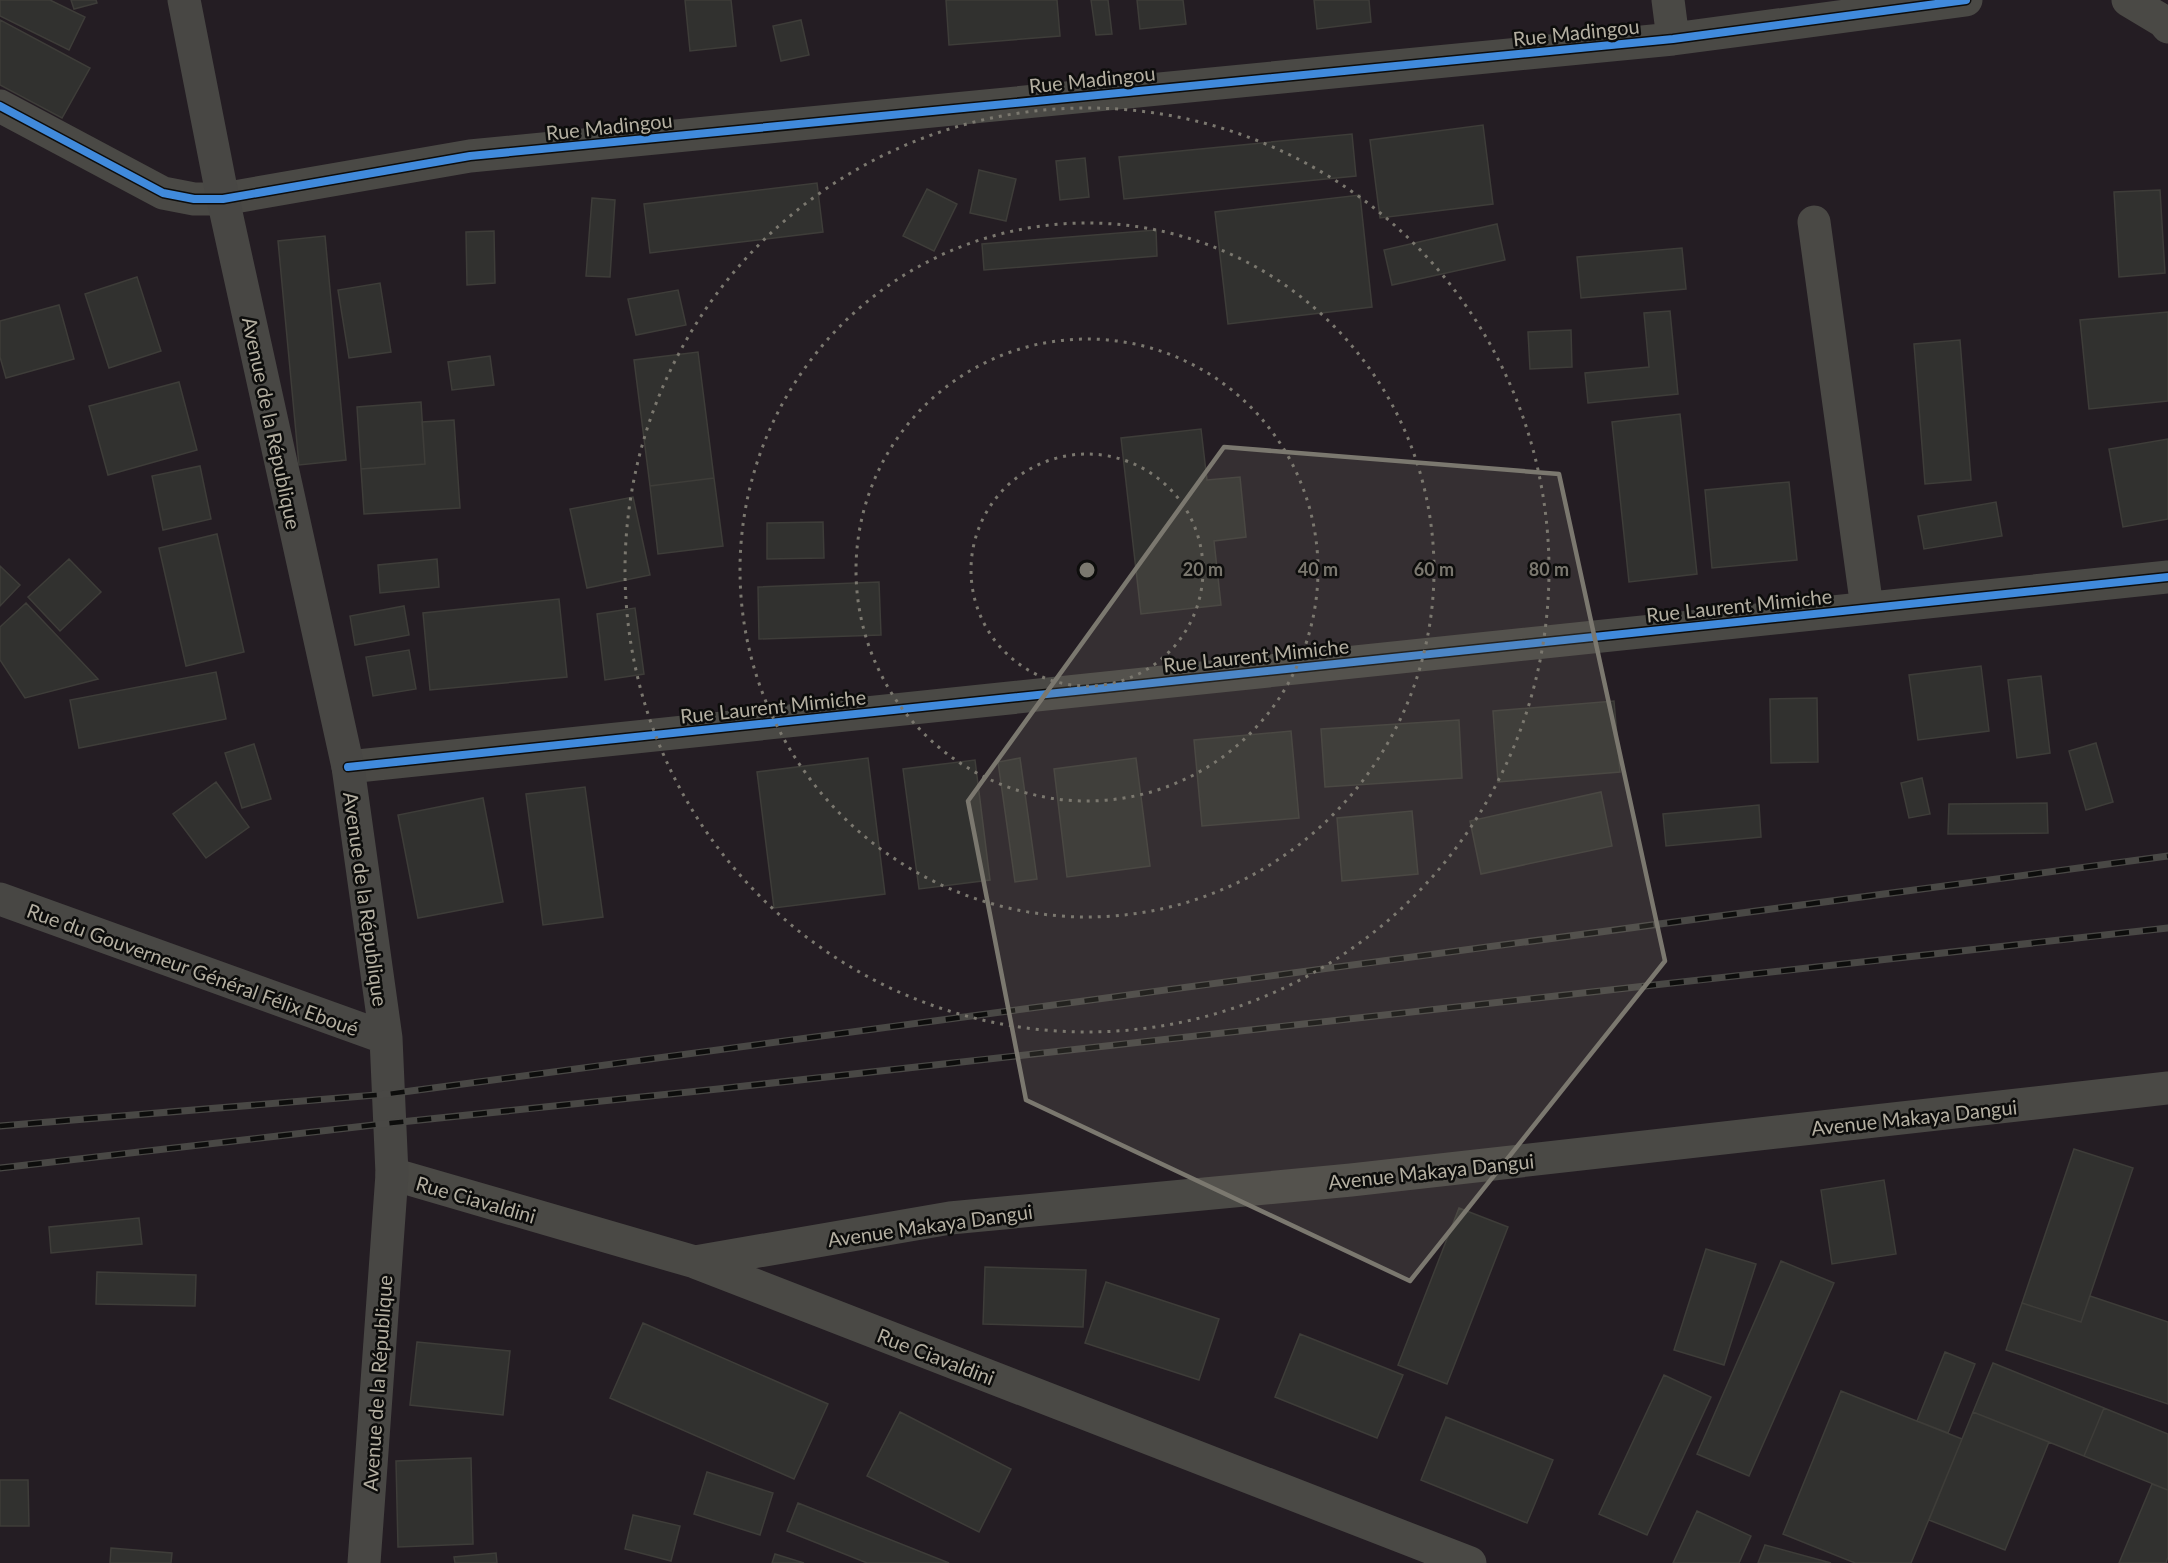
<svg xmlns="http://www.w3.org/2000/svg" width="2168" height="1563" viewBox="0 0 2168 1563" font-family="Lato,sans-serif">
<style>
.green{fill:#241d23}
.building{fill:#31312f;stroke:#3e3d39;stroke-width:1.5}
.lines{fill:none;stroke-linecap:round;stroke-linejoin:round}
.street{stroke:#4a4945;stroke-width:33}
.secondary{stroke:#484744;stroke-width:33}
.rail-casing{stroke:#494845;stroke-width:7}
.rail{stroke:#0d0d0c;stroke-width:4.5;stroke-dasharray:14;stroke-linecap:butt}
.cycleway-casing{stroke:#0d0d0c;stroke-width:11}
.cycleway{stroke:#408adc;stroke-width:8}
.marked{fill:#7b786f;fill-opacity:0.2;stroke:#7b786f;stroke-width:4.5;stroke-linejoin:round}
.ring{fill:none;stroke:#7b786f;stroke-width:3;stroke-dasharray:3 6}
.labels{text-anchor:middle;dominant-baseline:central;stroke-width:5;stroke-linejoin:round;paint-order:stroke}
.street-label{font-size:20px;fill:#b4afa1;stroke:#0d0d0c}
.centre{fill:#7b786f;stroke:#0d0d0c;stroke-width:3}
.ring-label{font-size:18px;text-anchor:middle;font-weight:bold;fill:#7b786f;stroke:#0d0d0c;stroke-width:5;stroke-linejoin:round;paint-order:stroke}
</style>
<rect width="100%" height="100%" fill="#111"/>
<path class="green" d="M0 0H2168V1563H0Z"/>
<path class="building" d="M0 0H50L85 17 69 50 0 16Z
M71 0H96L97 3 74 9Z
M685 0H731L736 46 690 51Z
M946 0H1057L1060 36 949 45Z
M1091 0H1108L1112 34 1096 35Z
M1137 0H1183L1186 24 1140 29Z
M1314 0H1369L1371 22 1317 29Z
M0 20 90 68 62 118 0 85Z
M801 20 809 55 781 61 773 26Z
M1483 125 1493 204 1380 218 1370 140Z
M1352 134 1356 176 1124 199 1119 157Z
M1085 158 1089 197 1060 200 1056 161Z
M979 170 1016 179 1006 221 970 213Z
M817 183 823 232 650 253 644 204Z
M927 189 957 204 934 251 903 236Z
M2160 190 2165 273 2119 277 2114 192Z
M1360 195 1372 307 1228 324 1215 212Z
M592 198 615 200 610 277 586 276Z
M1497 224 1505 260 1392 285 1384 250Z
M1156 230 1157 256 984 270 982 244Z
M494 231 495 283 467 285 466 232Z
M325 236 346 460 299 465 278 241Z
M1682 248 1686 289 1581 298 1577 257Z
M137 277 161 351 109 368 85 294Z
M380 283 391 352 349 358 338 290Z
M678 290 686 325 636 335 628 299Z
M59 305 74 359 6 378 0 357V321Z
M1670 311 1678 394 1588 403 1585 373 1649 367 1644 313Z
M2168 312V401L2089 409 2080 320Z
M1571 330 1572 367 1530 369 1528 332Z
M1960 340 1971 480 1925 484 1914 344Z
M698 352 714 478 650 486 634 360Z
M490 356 494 385 452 390 448 362Z
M179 382 197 450 108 475 89 406Z
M421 402 425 464 361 469 357 407Z
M1680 414 1697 574 1629 582 1612 422Z
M454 420 460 508 364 514 361 469 425 464 422 422Z
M1201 429 1207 480 1240 477 1246 537 1214 541 1221 605 1141 614 1121 438Z
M2168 439V519L2123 527 2109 449Z
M200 466 211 519 163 530 152 476Z
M714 478 723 546 658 554 650 486Z
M1789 482 1797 560 1712 568 1705 490Z
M633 497 650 575 587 588 570 509Z
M1996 502 2002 536 1924 549 1918 516Z
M823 522 824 558 767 559V523Z
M217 534 244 652 186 666 159 548Z
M69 559 101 592 60 631 28 597Z
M437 559 439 587 380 593 378 565Z
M0 566 20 585 0 606Z
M879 582 881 635 759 639 758 587Z
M559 599 567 677 430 690 423 613Z
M26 603 98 679 25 698 0 660V627Z
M404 606 409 635 355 645 350 616Z
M635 608 644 674 605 680 597 614Z
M409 650 416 689 373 696 366 657Z
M1981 666 1989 731 1918 740 1909 675Z
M216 672 226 719 79 748 70 700Z
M2041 676 2050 753 2017 758 2008 680Z
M1817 698 1818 762 1771 763 1770 699Z
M1614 701 1620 772 1498 782 1493 711Z
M1459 720 1462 778 1325 787 1321 729Z
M1291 731 1299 818 1202 826 1194 740Z
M2096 743 2113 802 2086 810 2069 751Z
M254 744 271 799 242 808 225 753Z
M868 758 885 894 774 908 757 772Z
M1020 758 1037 879 1015 882 998 762Z
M1136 758 1150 866 1067 877 1054 769Z
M975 760 990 880 919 889 903 769Z
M1922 778 1930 814 1909 818 1901 783Z
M216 782 249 827 206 858 173 814Z
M585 787 603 917 543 925 526 794Z
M1601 792 1612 846 1481 874 1470 821Z
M483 798 503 902 418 918 398 815Z
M2047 803 2048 833 1948 834 1949 804Z
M1759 805 1761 837 1666 846 1663 814Z
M1412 811 1418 874 1342 881 1337 818Z
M2074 1149 2133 1168 2081 1322 2022 1303Z
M1884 1180 1896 1254 1832 1264 1821 1190Z
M1459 1208 1508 1227 1447 1384 1398 1365Z
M139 1218 142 1244 51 1253 49 1227Z
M1706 1249 1756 1264 1724 1365 1674 1350Z
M1781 1261 1834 1283 1749 1476 1697 1454Z
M985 1267 1086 1270 1083 1327 983 1324Z
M97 1272 196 1275 195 1306 96 1304Z
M1106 1282 1219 1319 1199 1380 1085 1343Z
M2090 1296 2168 1322V1404L2006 1350 2022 1303 2081 1322Z
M643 1323 828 1404 794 1479 610 1398Z
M1300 1334 1403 1375 1377 1438 1275 1397Z
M417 1342 510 1351 503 1415 410 1405Z
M1945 1352 1975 1364 1948 1433 1917 1421Z
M1993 1363 2104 1408 2084 1456 1973 1412Z
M1664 1375 1711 1397 1647 1535 1599 1514Z
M1841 1391 1962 1439 1911 1563H1855L1783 1534Z
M2104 1408 2168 1434V1490L2084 1456Z
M900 1412 1011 1469 979 1532 867 1476Z
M1973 1412 2049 1442 2005 1550 1929 1520Z
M1446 1417 1553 1460 1527 1523 1421 1480Z
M471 1458 473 1544 398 1547 396 1461Z
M707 1472 773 1493 760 1535 694 1514Z
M0 1480H28L29 1526H0Z
M2152 1484 2168 1490V1557L2166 1563H2119Z
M798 1503 949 1563H867L787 1531Z
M1697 1511 1751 1536 1739 1563H1673Z
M633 1515 680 1526 671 1561 625 1549Z
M1765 1545 1831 1563H1758Z
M111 1548 172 1553 171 1563H110Z
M496 1553 497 1563H455L454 1557Z
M775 1554 804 1563H772Z"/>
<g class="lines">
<path class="street" d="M1668 0 1673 39
M2128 0 2163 21 2168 27
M0 106 163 193 194 199H223L470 156 1673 39 1966 0
M1814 222 1867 608
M348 767 2168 577
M392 1174 695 1262 1470 1563
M695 1262 950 1218 1351 1180 2168 1088"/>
<path class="secondary" d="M184 0 223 199 348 767 386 1038 392 1174 364 1563
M0 899 386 1038"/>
<g class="rail-casing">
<path id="rail" d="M0 1126 388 1094 2168 856
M0 1168 391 1123 718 1089 2168 928"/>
</g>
<use href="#rail" class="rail"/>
<g class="cycleway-casing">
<path id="cycleway" d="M0 106 163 193 194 199H223L470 156 1673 39 1966 0
M348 767 2168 577"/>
</g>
<use href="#cycleway" class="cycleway"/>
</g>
<path class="marked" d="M1224 447 1559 474 1665 961 1410 1281 1026 1100 968 801Z"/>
<g class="ring">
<circle cx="1087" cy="570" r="116"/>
<circle cx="1087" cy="570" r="231"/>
<circle cx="1087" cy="570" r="347"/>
<circle cx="1087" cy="570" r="462"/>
</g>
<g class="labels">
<g class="street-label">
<text transform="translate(1576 32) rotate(-6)">Rue Madingou</text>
<text transform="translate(1092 79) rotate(-6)">Rue Madingou</text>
<text transform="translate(609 126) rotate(-6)">Rue Madingou</text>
<text transform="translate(272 423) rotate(78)">Avenue de la République</text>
<text transform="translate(1739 605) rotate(-6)">Rue Laurent Mimiche</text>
<text transform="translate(1256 655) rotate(-6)">Rue Laurent Mimiche</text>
<text transform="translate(773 706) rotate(-6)">Rue Laurent Mimiche</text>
<text transform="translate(366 899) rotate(82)">Avenue de la République</text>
<text transform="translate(193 969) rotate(20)">Rue du Gouverneur Général Félix Eboué</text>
<text transform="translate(1914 1117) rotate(-6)">Avenue Makaya Dangui</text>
<text transform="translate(1431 1171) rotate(-6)">Avenue Makaya Dangui</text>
<text transform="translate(476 1199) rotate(16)">Rue Ciavaldini</text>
<text transform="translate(930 1225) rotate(-8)">Avenue Makaya Dangui</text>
<text transform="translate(936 1356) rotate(21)">Rue Ciavaldini</text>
<text transform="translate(377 1383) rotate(-86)">Avenue de la République</text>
</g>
</g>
<circle cx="1087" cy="570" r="9" class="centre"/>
<g class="ring-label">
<text x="1203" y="576">20 m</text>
<text x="1318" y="576">40 m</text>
<text x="1434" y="576">60 m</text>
<text x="1549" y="576">80 m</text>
</g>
</svg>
